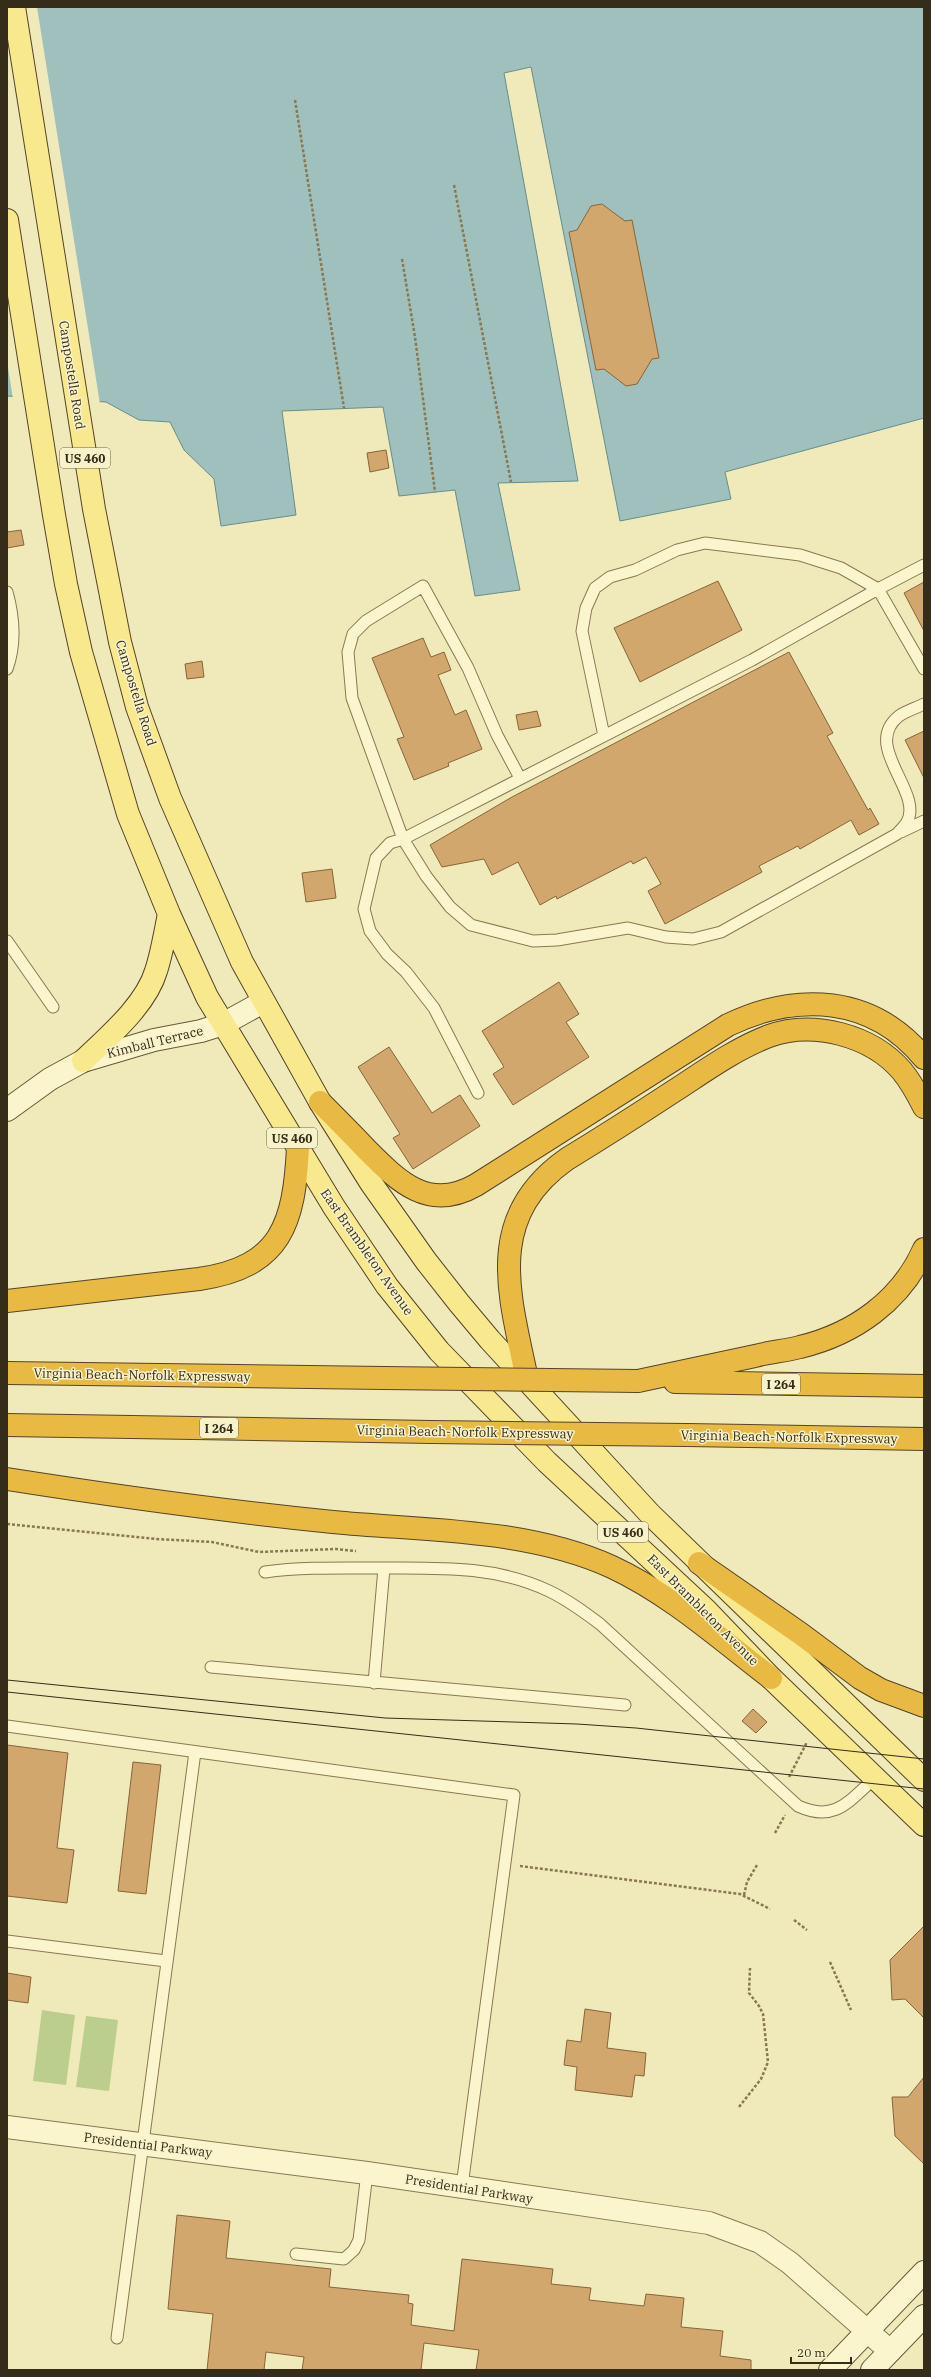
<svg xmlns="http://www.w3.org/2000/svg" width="931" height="2377" viewBox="0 0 931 2377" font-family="'IBM Plex Serif',serif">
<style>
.green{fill:#bcce8e}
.water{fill:#9fc0bc;stroke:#668e8b}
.pier{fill:#f0e9ba}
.building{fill:#d1a76d;stroke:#886538}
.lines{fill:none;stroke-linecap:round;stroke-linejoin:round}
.lane-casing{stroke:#887853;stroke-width:13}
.street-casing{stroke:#887853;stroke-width:24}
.secondary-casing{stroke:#695837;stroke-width:24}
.primary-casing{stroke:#554429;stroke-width:24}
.highway-casing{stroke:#554429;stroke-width:24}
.path{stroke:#887853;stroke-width:2.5;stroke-dasharray:3 2;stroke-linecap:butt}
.lane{stroke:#fbf5cd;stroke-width:11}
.street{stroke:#fbf5cd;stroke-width:22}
.secondary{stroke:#fbf5cd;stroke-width:22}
.primary{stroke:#f8e88e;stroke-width:22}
.highway{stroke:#e8ba43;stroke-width:22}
.tram{stroke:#362c1a;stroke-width:1}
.highway-bridge-casing{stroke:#554429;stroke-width:24;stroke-linecap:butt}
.highway-bridge{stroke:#e8ba43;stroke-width:22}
.labels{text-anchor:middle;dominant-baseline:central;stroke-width:3;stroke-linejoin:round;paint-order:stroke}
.shield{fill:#f7f2ca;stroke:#70674f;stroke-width:1}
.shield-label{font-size:12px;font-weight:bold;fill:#362c1a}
.street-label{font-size:13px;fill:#362c1a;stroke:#f7f2ca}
</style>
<rect width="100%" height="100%" fill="#f0e9ba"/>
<path class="green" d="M42 2010 75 2015 66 2085 33 2081Z
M86 2016 118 2020 109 2091 76 2087Z"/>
<path class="water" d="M7 7H924V418L725 472 731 499 620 521 531 67 504 73 578 481 498 483 520 590 475 596 455 490 399 496 383 407 282 411 296 515 221 526 214 479 184 450 170 422 139 420 106 402 7 396Z"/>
<path class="pier" d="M7 7H37L100 404 13 399 7 361Z"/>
<path class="building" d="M602 204 625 221 632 220 659 358 652 359 637 384 626 386 604 369 596 370 569 232 577 230 591 206Z
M386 450 389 468 370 472 367 453Z
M21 530 24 545 7 548V532Z
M718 581 742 630 640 682 614 628Z
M924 582V631L904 593Z
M423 638 431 657 444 652 451 670 438 675 455 715 466 710 482 749 448 763 449 766 414 780 397 739 404 737 372 658Z
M789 652 833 733 827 736 868 810 870 808 879 824 859 835 851 820 800 849 798 846 759 866 762 872 665 924 648 891 661 884 646 857 633 864 631 861 557 899 556 896 540 905 518 862 492 875 484 859 442 867 430 845 512 797Z
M202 661 204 677 187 679 185 664Z
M537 711 541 726 519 730 516 715Z
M924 731V778L905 740Z
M332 869 336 898 306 902 302 873Z
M559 982 579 1014 566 1022 589 1057 513 1105 493 1074 504 1067 482 1031Z
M389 1047 432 1113 460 1095 480 1126 413 1169 393 1138 400 1134 358 1067Z
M753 1709 767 1722 756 1733 742 1721Z
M7 1745 68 1753 57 1848 74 1850 67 1903 7 1896Z
M133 1762 161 1765 146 1894 118 1891Z
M924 1926V2018L905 1999 892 2000 890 1960Z
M7 1973 31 1977 28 2003 7 2000Z
M585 2009 611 2013 607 2048 646 2053 644 2076 635 2075 632 2097 575 2090 577 2067 564 2065 567 2040 581 2042Z
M924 2077V2164L895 2136 892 2097H908Z
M177 2215 230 2221 226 2258 331 2269 329 2287 409 2295 408 2303 413 2304 411 2325 454 2331 462 2259 553 2269 551 2284 591 2288 589 2300 644 2306 646 2294 684 2298 681 2327 723 2331 720 2356 751 2360V2370H476L479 2350 424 2343 421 2370H302L304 2357 266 2352 264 2370H207L213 2314 168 2309Z"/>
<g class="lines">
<g class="lane-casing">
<path id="lane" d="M924 565 878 589 924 669
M7 592C14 617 16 644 7 669
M604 736 582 631 586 608 595 588 610 577 635 570 677 550 705 543 800 555 841 568 878 589
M520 778 497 735 468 668 423 586 366 621 353 634 348 652 352 698 403 839 752 660 878 589
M901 832 924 821
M7 941 53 1007
M478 1093 434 1008 406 972 387 954 370 931 364 909 376 858 390 843 403 839 426 876 450 907 471 925 533 941 557 940 628 928 666 937 693 939 721 932 897 834C900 830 905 826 907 822 924 792 861 746 899 716 906 711 916 708 924 704
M265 1572C302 1567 339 1568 377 1568 436 1568 495 1565 549 1591 568 1600 584 1612 600 1624L798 1806C835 1823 849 1801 875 1778
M211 1667 625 1705
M374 1683 384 1568
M7 1726 514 1795 462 2186
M7 1941 166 1961
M296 2254 344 2259 354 2250 359 2240 367 2173
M117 2338 195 1752"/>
</g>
<g class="street-casing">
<path id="street" d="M7 2127 367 2173 709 2223 760 2242 790 2263 890 2351"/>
</g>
<g class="secondary-casing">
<path id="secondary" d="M7 1110 50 1079 83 1061 154 1040 201 1031 223 1024 263 1002
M830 2370 924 2272
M872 2370 924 2316"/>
</g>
<g class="primary-casing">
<path id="primary" d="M14 7 94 509 120 642 137 707 170 798 242 962 320 1102 371 1183 426 1261 459 1303 490 1340 650 1514 924 1780
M7 220 54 515 66 584 81 652 128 814 169 914 207 997 334 1207 387 1286 439 1351 547 1462 706 1610 771 1678 924 1825
M83 1061C108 1037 146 1005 156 971 162 953 165 933 169 914"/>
</g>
<g class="highway-casing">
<path id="highway" d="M320 1102C336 1118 352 1134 367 1150 399 1182 429 1212 476 1185L728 1025C797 992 872 995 924 1058
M7 1301 199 1279C282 1267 294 1223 298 1148
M7 1373 384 1378
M527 1379C510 1296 483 1218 567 1159 603 1137 639 1114 674 1091 705 1071 735 1049 769 1036 813 1020 871 1035 902 1071 911 1082 918 1095 924 1107
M638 1381C677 1373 716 1364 755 1356 769 1352 785 1351 800 1347 854 1334 901 1301 924 1249
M675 1382 924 1386
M7 1425 431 1432
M687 1435 924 1439
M7 1479C115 1496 224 1511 333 1522 425 1531 526 1528 612 1567 670 1594 720 1639 771 1678
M699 1563 801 1634 860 1678 881 1690 924 1706"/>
</g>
<path class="path" d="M295 100 344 408
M454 185 511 482
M402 259 415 337 435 492
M7 1524 156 1539 212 1542 259 1552 336 1549 356 1551
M789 1777 807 1742
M775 1833 785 1815
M520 1866 740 1894 770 1909
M744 1895 747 1882 757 1865
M794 1920 807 1930
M830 1962 851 2010
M739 2107 761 2079 768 2062 763 2014 759 2006 749 1993 750 1968"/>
<use href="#lane" class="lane"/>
<use href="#street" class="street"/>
<use href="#secondary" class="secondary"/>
<use href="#primary" class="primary"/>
<use href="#highway" class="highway"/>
<path class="tram" d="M7 1680 385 1718 577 1724 636 1728 924 1759
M7 1692 924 1789"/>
<g class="highway-bridge-casing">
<path id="highway-bridge" d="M384 1378 638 1381
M431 1432 687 1435"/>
</g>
<use href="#highway-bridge" class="highway-bridge"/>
</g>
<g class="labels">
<g class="shield">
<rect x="60" y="448" width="50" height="20" rx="3"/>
<rect x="267" y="1128" width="50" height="20" rx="3"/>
<rect x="762" y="1374" width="38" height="20" rx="3"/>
<rect x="200" y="1418" width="38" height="20" rx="3"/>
<rect x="598" y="1522" width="50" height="20" rx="3"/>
</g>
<g class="shield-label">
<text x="85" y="458">US 460</text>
<text x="292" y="1138">US 460</text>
<text x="781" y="1384">I 264</text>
<text x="219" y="1428">I 264</text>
<text x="623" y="1532">US 460</text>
</g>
<g class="street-label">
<text transform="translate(72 375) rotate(81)">Campostella Road</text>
<text transform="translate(136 693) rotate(73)">Campostella Road</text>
<text transform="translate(155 1042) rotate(-14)">Kimball Terrace</text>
<text transform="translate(367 1252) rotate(55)">East Brambleton Avenue</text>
<text transform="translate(142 1375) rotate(1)">Virginia Beach-Norfolk Expressway</text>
<text transform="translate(465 1432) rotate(1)">Virginia Beach-Norfolk Expressway</text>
<text transform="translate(789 1437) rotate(1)">Virginia Beach-Norfolk Expressway</text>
<text transform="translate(703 1610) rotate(45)">East Brambleton Avenue</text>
<text transform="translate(148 2145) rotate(7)">Presidential Parkway</text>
<text transform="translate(469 2189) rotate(9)">Presidential Parkway</text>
</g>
</g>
<rect width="931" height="2377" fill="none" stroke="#362c1a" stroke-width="16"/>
<path d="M791 2357v6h60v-6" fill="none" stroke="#362c1a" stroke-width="2"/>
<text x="797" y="2357" font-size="12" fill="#362c1a" stroke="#f7f2ca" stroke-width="3" paint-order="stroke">20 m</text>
</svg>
